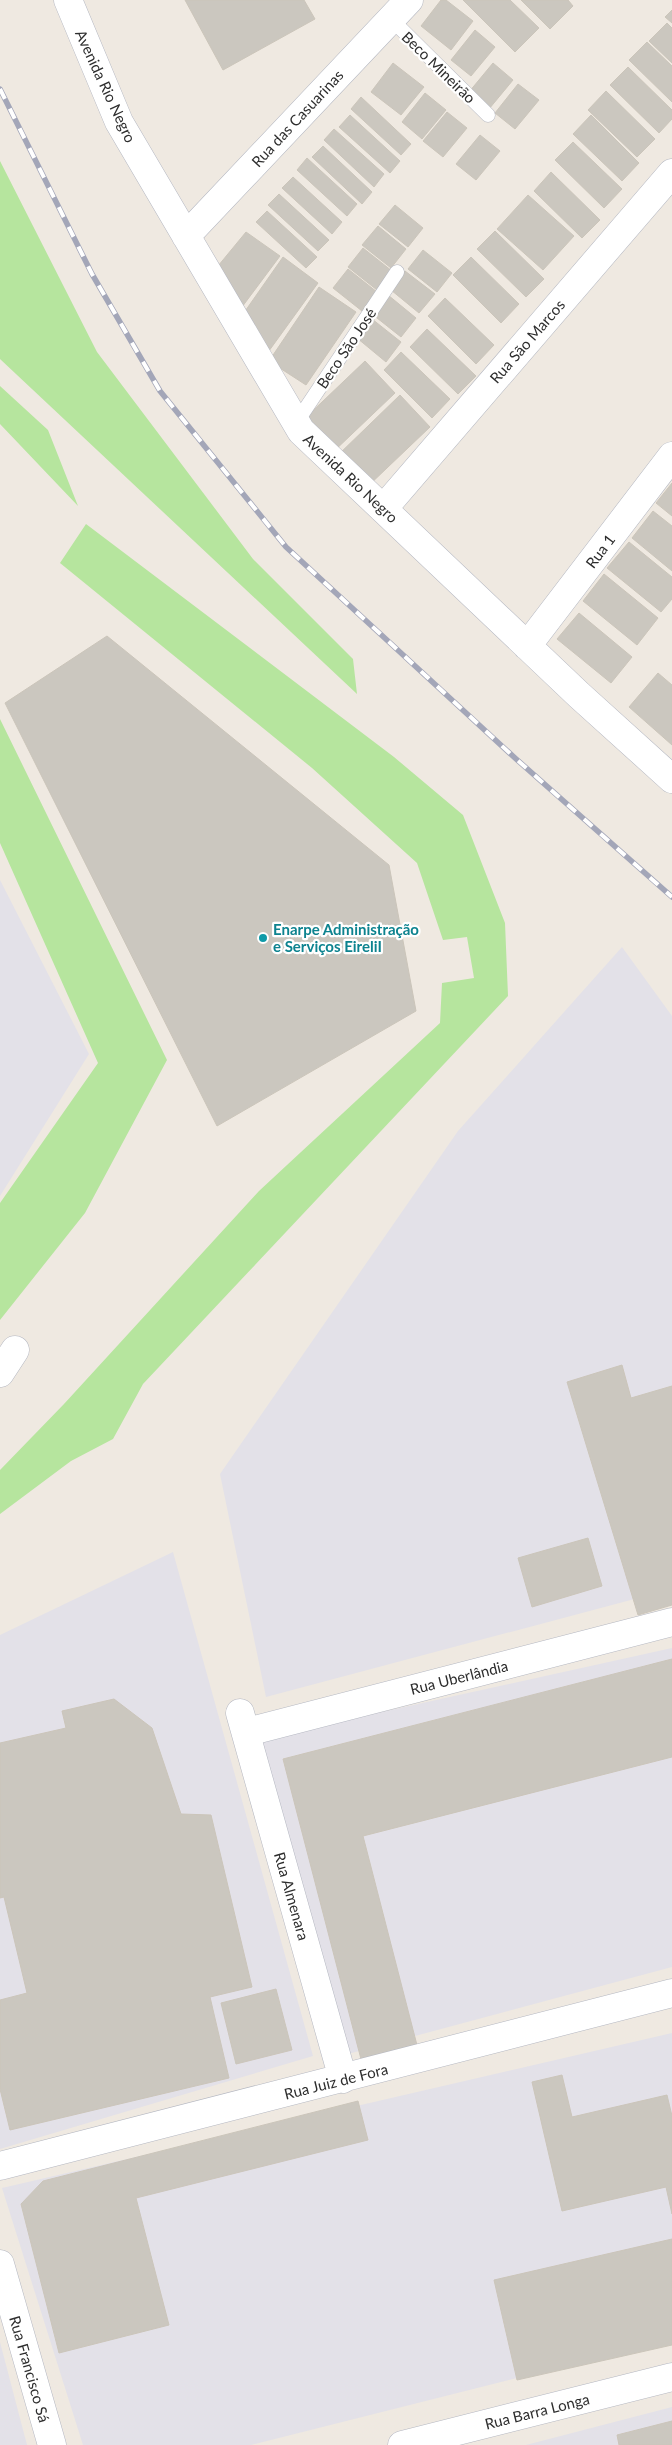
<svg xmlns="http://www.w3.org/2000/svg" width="672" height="2445" viewBox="0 0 672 2445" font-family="Lato,sans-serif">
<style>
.industrial{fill:#e3e1e8}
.green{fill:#b6e59e}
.building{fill:#cbc7bf;stroke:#cbc5ba}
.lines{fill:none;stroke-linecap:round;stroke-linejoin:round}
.service-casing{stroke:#b4b7c1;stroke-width:15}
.minor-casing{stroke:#b4b7c1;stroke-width:29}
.tertiary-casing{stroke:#b4b7c1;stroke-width:29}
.service{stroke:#fff;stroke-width:14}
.minor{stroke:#fff;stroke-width:28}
.tertiary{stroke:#fff;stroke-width:28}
.rail-casing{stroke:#a3a6b8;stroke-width:5.5}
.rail{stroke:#fff;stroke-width:4;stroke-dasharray:11;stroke-linecap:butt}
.culture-dot{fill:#0f9aa8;stroke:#fff;stroke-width:2}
.labels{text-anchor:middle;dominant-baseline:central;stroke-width:4.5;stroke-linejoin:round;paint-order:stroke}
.street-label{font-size:15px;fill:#2e2e2e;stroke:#fff}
.culture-label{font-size:15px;font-weight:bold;fill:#0d838f;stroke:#fff;text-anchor:start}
</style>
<rect width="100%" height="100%" fill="#efe9e1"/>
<path class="industrial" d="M0 880 89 1054 0 1196Z
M622 947 672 1016V1589L266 1697 220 1474 458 1131Z
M173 1552 313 2056 0 2149V1635Z
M672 1648V1967L348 2054 259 1739Z
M672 2033V2339L251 2445H83L2 2188Z
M0 2342 27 2445H0Z
M672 2407V2445H526Z"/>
<path class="green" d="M0 161 97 352 253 559 353 659 357 694 0 359Z
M0 386 48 430 78 506 0 424Z
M86 524 394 757 463 815 505 923 508 996 143 1384 113 1439 71 1461 0 1514V1470L64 1404 259 1191 440 1023 442 983 474 978 467 937 443 940 417 863 312 768 60 563Z
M0 719 167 1060 85 1213 0 1320V1203L98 1063 0 843Z"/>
<path class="building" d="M185 0H304L315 19 223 70Z
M441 0H446L473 21 451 50 421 26Z
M463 0H510L539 28 515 52Z
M521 0H568L573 6 550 29Z
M672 10V23L665 17Z
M667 23 672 28V63L649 41Z
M475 30 495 47 471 76 451 60Z
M647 42 672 66V102L629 60Z
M393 63 424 87 401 115 371 92Z
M493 63 513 80 489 109 469 92Z
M628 67 672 110V119L659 133 610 85Z
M518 84 539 100 515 129 495 113Z
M606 91 655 139 637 157 588 110Z
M425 93 446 110 422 139 402 122Z
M361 97 411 144 401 155 351 109Z
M447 112 467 128 443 157 423 141Z
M350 115 400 161 390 173 339 127Z
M591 115 639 163 622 181 573 134Z
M334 129 384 174 374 187 324 140Z
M480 135 500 151 476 180 456 164Z
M573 142 622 189 604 208 555 160Z
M323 146 372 192 362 204 312 157Z
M307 158 357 204 347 216 297 170Z
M551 172 600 220 582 238 534 191Z
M293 177 342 222 332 234 282 188Z
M279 194 329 240 318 251 268 205Z
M528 195 574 236 543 270 497 229Z
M395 205 423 228 408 247 379 224Z
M267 211 317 257 306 268 256 222Z
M378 226 406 249 391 268 362 245Z
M495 231 544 279 526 297 477 249Z
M246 232 280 256 239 311 218 266Z
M363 248 392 271 377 290 348 267Z
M423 250 452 273 437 292 408 269Z
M283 257 318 283 266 355 241 317Z
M471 257 519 304 501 323 453 275Z
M348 269 377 292 362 311 333 288Z
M405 271 435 294 419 313 391 290Z
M319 287 356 312 306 385 269 361Z
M388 295 416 318 401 337 372 314Z
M445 298 494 345 476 364 428 316Z
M372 319 401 342 386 362 357 338Z
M427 329 476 376 458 394 410 347Z
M401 352 450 399 432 418 384 370Z
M365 361 395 393 331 454 301 422Z
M400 395 430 427 366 488 336 457Z
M672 483V516L656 503Z
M653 511 672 526V571L632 538Z
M629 542 672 577V599L661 612 607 568Z
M604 574 658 618 637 645 583 601Z
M579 613 632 657 611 683 557 639Z
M107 636 389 865 416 1011 217 1126 5 703Z
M658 673 672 685V745L629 707Z
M622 1365 631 1398 672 1386V1605L638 1615 567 1382Z
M588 1538 602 1586 532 1607 518 1558Z
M672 1659V1757L363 1836 418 2049 362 2063 283 1759Z
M114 1699 152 1728 181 1814 211 1815 252 1987 210 1997 229 2078 10 2130 0 2089V2000L27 1993 4 1897 0 1898V1743L66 1728 62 1711Z
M276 1989 292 2050 236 2064 221 2003Z
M562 2075 572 2117 667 2095 672 2116V2214L666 2187 562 2211 532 2082Z
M358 2101 368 2140 136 2198 169 2325 59 2353 21 2204 43 2181Z
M672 2239V2345L517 2380 494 2280Z
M672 2421V2445H619L617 2435Z"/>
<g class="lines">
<g class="service-casing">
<path id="service" d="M391 19 488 115
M296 423 397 272"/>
</g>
<g class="minor-casing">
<path id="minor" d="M68 0 119 122 301 431 579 695 672 779
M186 236 409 0
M383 509 672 173
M527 646 672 456
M0 1373 15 1350
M240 1713 343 2079
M247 1732 672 1622
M0 2166 672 1993
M0 2264 52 2445"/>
</g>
<g class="tertiary-casing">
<path id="tertiary" d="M402 2445 672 2377"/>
</g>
<use href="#service" class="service"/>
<use href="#minor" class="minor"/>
<use href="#tertiary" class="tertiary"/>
<g class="rail-casing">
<path id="rail" d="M0 89 92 274 160 391 286 547 515 758 672 897"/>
</g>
<use href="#rail" class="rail"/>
</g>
<circle class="culture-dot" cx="263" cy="938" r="5"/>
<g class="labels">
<g class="street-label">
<text transform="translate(439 67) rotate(44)">Beco Mineirão</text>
<text transform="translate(106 86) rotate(65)">Avenida Rio Negro</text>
<text transform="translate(297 118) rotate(-47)">Rua das Casuarinas</text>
<text transform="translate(527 341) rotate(-49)">Rua São Marcos</text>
<text transform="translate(346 348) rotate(-56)">Beco São José</text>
<text transform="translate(351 478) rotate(43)">Avenida Rio Negro</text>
<text transform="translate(600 551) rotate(-53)">Rua 1</text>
<text transform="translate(459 1677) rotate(-14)">Rua Uberlândia</text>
<text transform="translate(292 1896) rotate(74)">Rua Almenara</text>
<text transform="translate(336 2081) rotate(-14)">Rua Juiz de Fora</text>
<text transform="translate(30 2369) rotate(74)">Rua Francisco Sá</text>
<text transform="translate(537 2411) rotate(-14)">Rua Barra Longa</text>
</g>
<g class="culture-label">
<text x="273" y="929">Enarpe Administração<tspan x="273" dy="17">e Serviços EireliI</tspan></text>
</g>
</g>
</svg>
